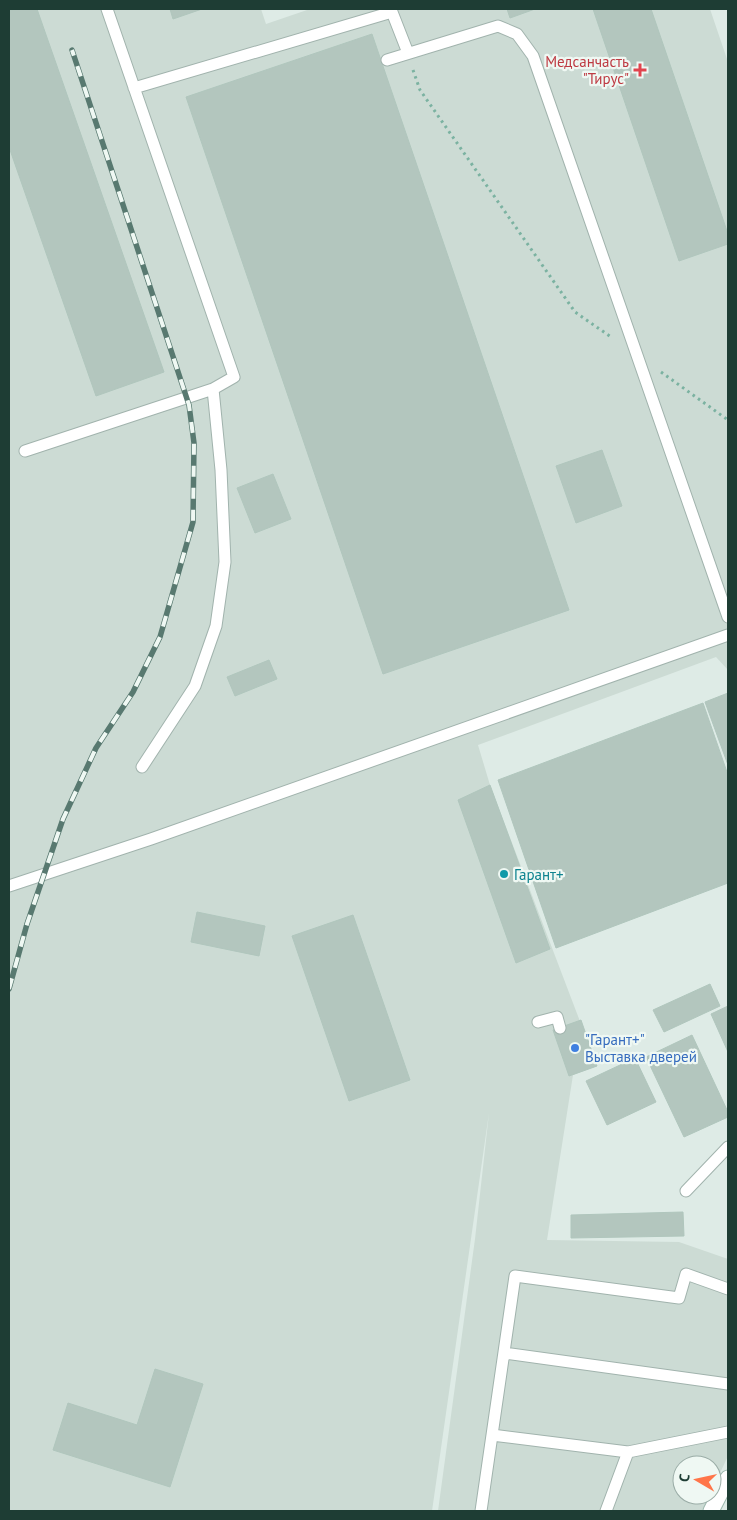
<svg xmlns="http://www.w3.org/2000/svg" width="737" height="1520" viewBox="0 0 737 1520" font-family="'PT Sans',sans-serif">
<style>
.built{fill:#ccdbd4}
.building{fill:#b3c6be;stroke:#b0c6bd}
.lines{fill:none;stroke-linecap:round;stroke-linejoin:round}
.lane-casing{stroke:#a1b3ad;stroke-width:13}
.secondary-casing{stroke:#9cb8ae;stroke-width:17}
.path{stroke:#7bb2a1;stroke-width:3;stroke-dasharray:2.5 4;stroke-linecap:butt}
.lane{stroke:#fff;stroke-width:11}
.secondary{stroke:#fff;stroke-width:15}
.rail-casing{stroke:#587970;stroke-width:5.5}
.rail{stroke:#eff8f3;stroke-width:4;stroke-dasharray:11;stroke-linecap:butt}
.health-dot{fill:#e0444e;stroke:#eff8f3;stroke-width:2}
.culture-dot{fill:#0f9aa8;stroke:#eff8f3;stroke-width:2}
.shop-dot{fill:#3f7fe0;stroke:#eff8f3;stroke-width:2}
.labels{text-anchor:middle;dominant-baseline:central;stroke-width:4.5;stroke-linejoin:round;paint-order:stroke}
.health-label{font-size:15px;fill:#be3a42;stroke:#eff8f3;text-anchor:end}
.culture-label{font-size:15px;fill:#0d838f;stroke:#eff8f3;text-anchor:start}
.shop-label{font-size:15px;fill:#366cbe;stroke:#eff8f3;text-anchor:start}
</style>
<rect width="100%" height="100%" fill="#deebe6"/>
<path class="built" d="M9 9H261L266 24 310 9H710L728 62V670L716 657 478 745 490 785 597 1066 573 1075 547 1240 679 1242 728 1259V1456L712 1490V1465H682V1495H710L702 1511H438L475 1239 489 1113 432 1511H9Z"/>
<path class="building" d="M14 9H37L164 372 96 396 9 147V11Z
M170 9H202L173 19Z
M507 9H535L510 18Z
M593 9H651L728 234V244L679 261Z
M372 34 569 610 383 674 186 97Z
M602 450 622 506 576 523 556 466Z
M273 474 291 519 255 533 237 488Z
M269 660 277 679 235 696 227 677Z
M728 693V765L705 702Z
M703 703 728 775V883L556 948 498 780Z
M490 785 550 949 516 963 458 800Z
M197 912 265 926 259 956 191 942Z
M353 915 410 1080 349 1101 292 936Z
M710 984 720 1006 664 1032 653 1010Z
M728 1006V1052L711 1014Z
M581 1020 597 1066 569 1076 553 1030Z
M692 1035 728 1112V1117L684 1137 646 1057Z
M635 1058 656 1102 607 1125 586 1081Z
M683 1212 684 1236 571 1238V1215Z
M155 1369 203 1384 170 1487 53 1450 68 1403 137 1425Z"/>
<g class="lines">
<g class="lane-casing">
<path id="lane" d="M387 60 498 26 517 34 533 56 728 617
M134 88 392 12 408 53
M25 451 213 389 234 377 107 9
M142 767 195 686 216 626 225 562 221 470 213 389
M9 886 151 839 728 635
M538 1022 557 1017 560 1028
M686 1191 728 1147
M504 1353 728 1384
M492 1435 628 1452
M481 1511 515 1276 679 1298 686 1274 728 1289
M606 1511 628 1452 728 1432"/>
</g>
<g class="secondary-casing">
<path id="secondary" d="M711 1511 728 1478"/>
</g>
<path class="path" d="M413 70 420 90 575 312 611 337
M661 372 728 420"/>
<use href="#lane" class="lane"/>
<use href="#secondary" class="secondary"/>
<g class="rail-casing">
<path id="rail" d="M9 989 27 924 63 819 96 748 133 692 160 637 193 522 194 443 189 405 72 50"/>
</g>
<use href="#rail" class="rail"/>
</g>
<path class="health-dot" d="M637.5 62.5h5v5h5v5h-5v5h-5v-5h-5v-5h5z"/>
<circle class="culture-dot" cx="504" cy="874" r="5"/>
<circle class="shop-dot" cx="575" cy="1048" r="5"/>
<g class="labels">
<g class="health-label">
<text x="629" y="61">Медсанчасть<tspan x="629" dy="17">"Тирус"</tspan></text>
</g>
<g class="culture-label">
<text x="514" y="874">Гарант+</text>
</g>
<g class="shop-label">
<text x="585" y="1039">"Гарант+"<tspan x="585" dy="17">Выставка дверей</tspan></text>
</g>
</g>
<rect width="737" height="1520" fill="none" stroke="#1e3d34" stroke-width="20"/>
<g transform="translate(697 1480) rotate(279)"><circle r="24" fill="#eff8f3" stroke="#9bada7"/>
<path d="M0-4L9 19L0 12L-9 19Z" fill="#ff7549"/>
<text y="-8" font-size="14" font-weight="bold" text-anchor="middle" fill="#1e3d34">С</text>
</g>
</svg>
